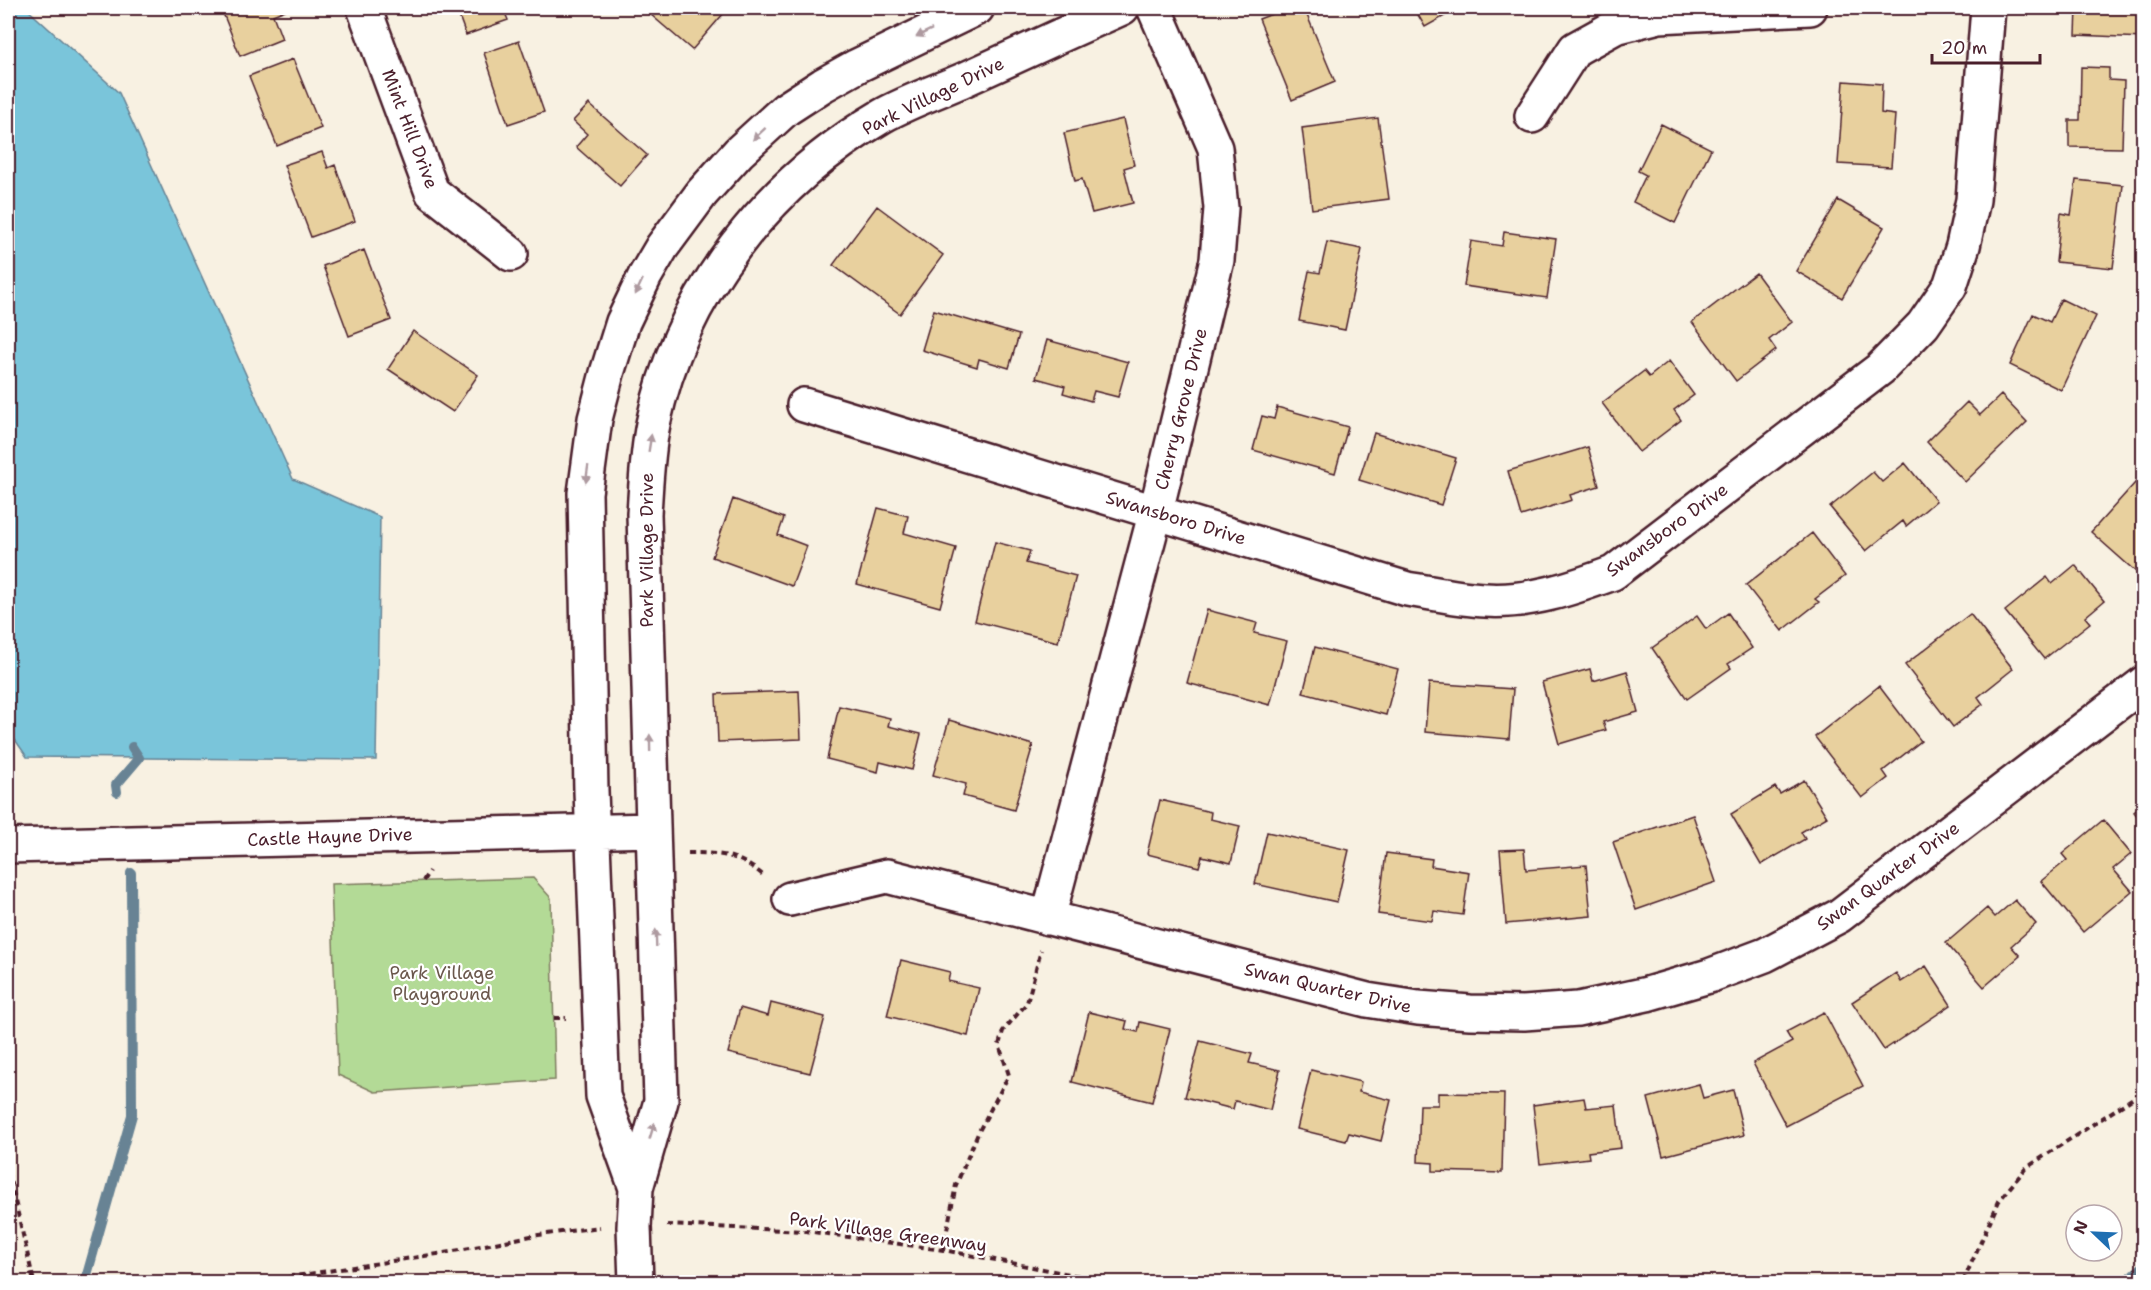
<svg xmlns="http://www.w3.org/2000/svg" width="2151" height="1290" viewBox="0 0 2151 1290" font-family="'Shantell Sans',sans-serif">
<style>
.green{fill:#b3da96;stroke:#7e7c60;stroke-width:1.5}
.water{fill:#7ac5da;stroke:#678394;stroke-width:1.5}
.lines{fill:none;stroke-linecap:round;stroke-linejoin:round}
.stream{stroke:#678394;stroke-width:10}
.building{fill:#e8d09e;stroke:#4a1f2b;stroke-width:1.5}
.minor-casing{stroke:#4a1f2b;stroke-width:38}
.path{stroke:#4a1f2b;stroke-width:4;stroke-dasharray:6 4.5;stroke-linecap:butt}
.minor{stroke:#fff;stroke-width:33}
.oneway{fill:#ae9aa0}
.labels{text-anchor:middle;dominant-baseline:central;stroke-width:4.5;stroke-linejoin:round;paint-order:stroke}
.street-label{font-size:18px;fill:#4a1f2b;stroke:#fff}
.park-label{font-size:18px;fill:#6a574b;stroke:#fff}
</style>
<rect width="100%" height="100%" fill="#f8f1e2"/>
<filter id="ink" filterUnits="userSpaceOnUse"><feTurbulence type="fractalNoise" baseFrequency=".0167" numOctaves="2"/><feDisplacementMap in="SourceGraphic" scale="12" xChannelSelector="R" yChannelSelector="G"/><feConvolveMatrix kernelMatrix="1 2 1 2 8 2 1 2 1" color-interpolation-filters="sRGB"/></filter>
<g filter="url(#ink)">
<path class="green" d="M533 878 551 898 555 1080 375 1092 338 1075 331 884Z"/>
<path class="water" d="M8 8H26L119 93 293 479 380 517 376 760 27 757 9 731Z"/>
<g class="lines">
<path class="stream" d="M117 792 116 785 139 758 132 747
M85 1282 132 1115 131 873
M2125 1282 2144 1266"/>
</g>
<path class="building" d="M221 8H284L285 10 273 15 282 39 240 56Z
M456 8H503L508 20 466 35Z
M643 8H718L724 13 692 50Z
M1288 8H1304L1335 82 1292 100 1259 19Z
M1414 8H1459L1425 27Z
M2077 8H2144V38L2076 35Z
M519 41 544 112 508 124 484 53Z
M293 59 321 128 277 146 249 76Z
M2081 67 2109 68V80L2124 81 2122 148 2069 147V120H2080Z
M1844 81 1882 84 1881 113 1895 115 1891 167 1838 164Z
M589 104 647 155 620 186 576 147 587 134 573 121Z
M1378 118 1389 199 1312 209 1302 128Z
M1123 119 1134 165 1124 168 1133 203 1092 213 1082 179 1075 181 1064 133Z
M1661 124 1711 149 1675 223 1633 202 1646 175 1638 171Z
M322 152 328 168 335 165 355 221 311 237 284 165Z
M2076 180 2123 185 2113 268 2056 262 2061 213 2071 215Z
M1838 200 1884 227 1842 298 1796 271Z
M877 206 943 255 900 314 833 265Z
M1504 232 1556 239 1547 298 1464 286 1471 241 1502 246Z
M1327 242 1362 249 1345 330 1299 321 1309 271 1320 273Z
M364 250 391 320 349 336 323 266Z
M1756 273 1792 322 1769 340 1776 350 1736 381 1692 322Z
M2061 299 2096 316 2061 390 2010 365 2033 314 2050 322Z
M934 310 1019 335 1009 368 979 359 977 367 922 350Z
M413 331 478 375 453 412 388 369Z
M1047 340 1128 362 1118 397 1094 391 1091 401 1063 393 1065 386 1036 378Z
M1669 361 1694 395 1674 410 1681 420 1639 452 1602 403 1644 371 1649 377Z
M2001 395 2027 422 1965 482 1927 442 1967 402 1980 415Z
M1277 407 1348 427 1335 473 1253 450 1262 416 1274 419Z
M1374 433 1456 458 1441 505 1359 480Z
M1588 447 1599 486 1570 495 1572 500 1521 516 1508 471Z
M1905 463 1936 501 1906 526 1903 521 1866 551 1830 507 1873 472 1882 482Z
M2144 473V579L2091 532Z
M733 499 784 518 778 535 807 546 792 586 712 557Z
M878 508 908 516 904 533 956 548 940 607 857 584Z
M1812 533 1845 576 1815 599 1819 602 1782 631 1746 585Z
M995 542 1030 551 1026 563 1076 576 1058 642 975 621Z
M2075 565 2104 601 2085 617 2090 623 2044 659 2005 611 2047 577 2052 584Z
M1207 610 1257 623 1254 633 1287 641 1270 705 1187 683Z
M1728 613 1752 648 1728 664 1731 668 1687 699 1652 648 1697 616 1706 629Z
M1970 614 2013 669 1978 697 1983 704 1953 727 1905 665Z
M1315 647 1398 669 1386 715 1303 693Z
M1590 669 1593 681 1627 671 1638 712 1603 722 1606 730 1559 744 1542 682Z
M1429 683 1513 689 1509 739 1425 732Z
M1879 686 1921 741 1883 771 1888 778 1862 798 1815 737Z
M799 691 801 739 718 742 716 694Z
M839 706 890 718 888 726 921 734 912 770 880 762 878 772 827 759Z
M949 720 1033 745 1014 810 963 796 966 784 933 775Z
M1804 780 1827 817 1801 832 1805 839 1761 865 1731 814 1775 787 1780 794Z
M1160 800 1211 812 1210 819 1240 826 1231 863 1202 856 1199 867 1147 854Z
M2144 804V825L2134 812Z
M1693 815 1716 882 1636 910 1613 842Z
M2103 820 2131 854 2113 869 2132 891 2083 932 2041 881 2067 860 2062 854Z
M1267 832 1349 850 1337 902 1255 884Z
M1524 849 1526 870 1586 865 1591 916 1506 924 1500 850Z
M1386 853 1432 859 1431 866 1469 872 1463 915 1434 911 1432 921 1378 914Z
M2015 900 2036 924 2011 946 2020 956 1984 987 1946 943 1987 908 1995 917Z
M901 960 950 972 948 981 979 988 968 1036 887 1016Z
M1926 966 1951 1005 1884 1050 1852 1002 1896 973 1901 982Z
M771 1003 825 1017 810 1073 728 1053 740 1008 768 1016Z
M1089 1012 1127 1021 1125 1029 1138 1032 1140 1022 1170 1029 1152 1102 1072 1082Z
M1824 1012 1863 1086 1786 1126 1753 1063 1792 1042 1786 1032Z
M1200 1041 1252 1054 1249 1063 1280 1070 1270 1110 1235 1101 1233 1109 1185 1097Z
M1311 1070 1361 1082 1359 1092 1391 1100 1381 1141 1349 1133 1346 1141 1297 1129Z
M1699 1084 1703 1098 1733 1090 1744 1135 1663 1156 1648 1098Z
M1438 1093 1504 1094 1502 1173 1433 1171V1163L1418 1162 1420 1105H1438Z
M1584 1098 1586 1108 1616 1105 1621 1148 1588 1152 1589 1158 1540 1164 1533 1105Z"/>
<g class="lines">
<g class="minor-casing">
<path id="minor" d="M364 8 432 192 511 254
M1532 116 1575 49 1615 27 1659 16 1810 8
M804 405 1407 589C1433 593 1459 599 1485 600 1529 603 1573 588 1613 573L1880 369 1923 325 1950 286 1963 246 1973 200 1988 8
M8 846 653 830
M790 899 887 876 1367 1000 1418 1008 1470 1012 1524 1013 1578 1009 1647 994 1709 976 1765 955 1839 916 2144 683
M1048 918 1156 511 1217 260 1221 208 1215 148 1154 8
M636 1188 603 1096 591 791 585 493 595 419 607 373 623 322 645 276 662 247 702 193 739 152 786 109 823 85 857 66 977 8
M636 1282 634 1227 636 1188 661 1101 644 514C646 484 647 453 653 424 680 294 769 182 882 116 907 102 935 92 961 81 1015 56 1068 32 1122 8"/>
</g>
<path class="path" d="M688 853C721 853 738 854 764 876
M423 881 429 871
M554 1018H566
M8 1171 34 1282
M667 1225 806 1231 943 1250 1085 1277 1094 1282
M943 1250 956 1185 979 1131 1009 1075 999 1045 1003 1031 1027 1003 1041 950
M257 1282 444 1253 531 1236 600 1227
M1963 1282 1999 1201 2026 1168 2144 1091"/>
<use href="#minor" class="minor"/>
</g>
<defs><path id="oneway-solid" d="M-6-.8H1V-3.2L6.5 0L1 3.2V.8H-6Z" transform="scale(1.5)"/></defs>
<g class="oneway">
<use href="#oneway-solid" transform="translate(924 33) rotate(154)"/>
<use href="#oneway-solid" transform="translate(759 134) rotate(137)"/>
<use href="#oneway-solid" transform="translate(639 287) rotate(115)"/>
<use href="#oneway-solid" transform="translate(650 443) rotate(-81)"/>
<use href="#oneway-solid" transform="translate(587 474) rotate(98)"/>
<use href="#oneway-solid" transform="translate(650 743) rotate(-91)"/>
<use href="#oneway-solid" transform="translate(656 938) rotate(-92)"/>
<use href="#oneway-solid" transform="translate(652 1131) rotate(-73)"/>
</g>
</g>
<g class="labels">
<g class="street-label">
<text transform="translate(933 96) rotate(-26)">Park Village Drive</text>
<text transform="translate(410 129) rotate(69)">Mint Hill Drive</text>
<text transform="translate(1181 409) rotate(-76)">Cherry Grove Drive</text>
<text transform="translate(1176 518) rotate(17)">Swansboro Drive</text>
<text transform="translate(1667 530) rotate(-36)">Swansboro Drive</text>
<text transform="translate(647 550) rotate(-90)">Park Village Drive</text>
<text transform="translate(330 837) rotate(-2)">Castle Hayne Drive</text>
<text transform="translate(1888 876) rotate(-36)">Swan Quarter Drive</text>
<text transform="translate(1328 988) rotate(13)">Swan Quarter Drive</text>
<text transform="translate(888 1232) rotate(8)">Park Village Greenway</text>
</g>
<g class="park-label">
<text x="442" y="973">Park Village<tspan x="442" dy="21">Playground</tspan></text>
</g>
</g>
<rect width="2151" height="1290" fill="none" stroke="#fff" stroke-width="30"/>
<rect x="15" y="15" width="2121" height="1260" fill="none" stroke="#4a1f2b" stroke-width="2" filter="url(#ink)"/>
<g transform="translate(2094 1233) rotate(293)"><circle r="28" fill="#ffffff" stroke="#b7a5aa" stroke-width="1.5"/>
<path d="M0-4.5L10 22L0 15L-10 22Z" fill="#1f6fb2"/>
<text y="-9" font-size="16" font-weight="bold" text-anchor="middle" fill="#4a1f2b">N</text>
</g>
<path d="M1932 54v9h108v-9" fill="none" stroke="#4a1f2b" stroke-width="3"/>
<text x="1941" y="54" font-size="18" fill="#4a1f2b" stroke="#ffffff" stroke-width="4.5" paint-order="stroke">20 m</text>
</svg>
